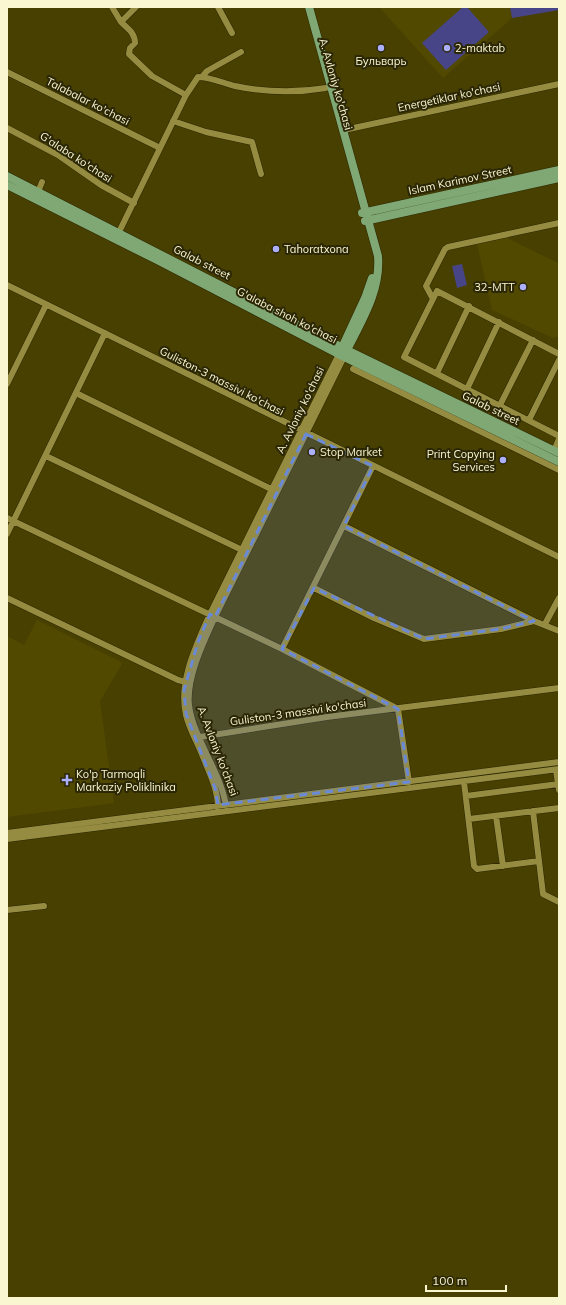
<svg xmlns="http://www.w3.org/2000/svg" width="566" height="1305" viewBox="0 0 566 1305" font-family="Mulish,sans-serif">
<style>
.built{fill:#514900}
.green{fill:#474587}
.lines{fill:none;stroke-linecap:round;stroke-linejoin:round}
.minor-casing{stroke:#2c2700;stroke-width:7}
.major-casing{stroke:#2c2700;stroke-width:9}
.minor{stroke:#958c41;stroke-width:6}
.major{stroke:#7fa875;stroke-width:8}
.marked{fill:#6a89d6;fill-opacity:0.2;stroke:#6a89d6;stroke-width:3;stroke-dasharray:8 5;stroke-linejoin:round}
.poi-dot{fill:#acaffb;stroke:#2b2706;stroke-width:1.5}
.labels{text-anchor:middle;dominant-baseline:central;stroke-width:4;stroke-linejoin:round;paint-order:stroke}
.poi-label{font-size:11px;fill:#faf6d1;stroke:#2b2706;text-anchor:start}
.street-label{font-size:11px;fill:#faf6d1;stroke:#2b2706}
</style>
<rect width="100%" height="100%" fill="#484000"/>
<path class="built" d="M379 7H510L512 18 443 78Z
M505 237 558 263 559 336 553 338 492 310 477 244Z
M37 620 121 662 122 664 100 701 114 803 7 817V636L24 645Z"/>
<path class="green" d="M463 7H467L489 32 446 70 422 43Z
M510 7H559V10L512 18Z
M462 264 467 285 457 288 452 266Z"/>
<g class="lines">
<g class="minor-casing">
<path id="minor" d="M112 7 121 22
M136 7 121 22C128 29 135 33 135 43L130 48 129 54 152 76 186 95
M218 7 232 33
M7 72 160 148
M202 77 207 71 241 52
M173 121 206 132 252 142 261 174
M7 128 58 155 101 185 134 203
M344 130 559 84
M38 192 42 182
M119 232 186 95 198 77C210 77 223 83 235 86 264 92 296 93 326 88
M7 285 559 557
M433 299 426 286 445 249 448 247 559 223
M559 354 437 291 404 357 559 436
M353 369 559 470
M437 373 469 306
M7 384 46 305
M467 389 499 322
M76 393 273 490
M500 405 533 340
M529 420 559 360
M554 451 559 439
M46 456 242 550
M7 518 282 649 398 709 409 782
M344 526 534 621 559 631
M7 534 105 333
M314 588 374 618 424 639 501 629 534 621
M7 598 178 680 186 682
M545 624 559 598
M282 649 373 466
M200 737 327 717 559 688
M556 770 559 790
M464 782 474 866 477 869 539 861
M466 796 559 784
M226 806C221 772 193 738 189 705 186 678 204 641 215 617L344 357
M218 808C218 788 208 770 201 752 196 740 189 728 186 715 178 681 197 644 210 614L339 354
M533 811 543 894 559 902
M496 816 503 866
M469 819 559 808
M7 833 559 762
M7 839 559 769
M7 910 44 906"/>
</g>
<g class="major-casing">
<path id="major" d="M309 7 378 256C381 292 360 323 345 354
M7 176 347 350 559 453
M7 185 157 260 344 357 559 462
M362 213 559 170
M365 221 559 178
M340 352 365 298 372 278"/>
</g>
<use href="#minor" class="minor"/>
<use href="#major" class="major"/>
</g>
<path class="marked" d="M306 434 373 466 344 526 534 621 501 629 424 639 314 588 282 649 398 709 409 782 218 805 215 788 186 714 184 690 198 642 210 614 215 617Z"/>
<g class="poi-dot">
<circle cx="381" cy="48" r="4"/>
<circle cx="447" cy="48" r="4"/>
<circle cx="276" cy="249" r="4"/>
<circle cx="523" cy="287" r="4"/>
<circle cx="312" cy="452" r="4"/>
<circle cx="503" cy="460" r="4"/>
<path d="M65 774h4v4h4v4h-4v4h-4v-4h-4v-4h4z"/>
</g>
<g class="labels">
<g class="poi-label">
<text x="455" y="48">2-maktab</text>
<text x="381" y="61" text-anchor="middle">Бульварь</text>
<text x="284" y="249">Tahoratxona</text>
<text x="515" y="287" text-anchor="end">32-MTT</text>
<text x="320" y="452">Stop Market</text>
<text x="495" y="454" text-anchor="end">Print Copying<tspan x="495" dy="13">Services</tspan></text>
<text x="76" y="774">Ko'p Tarmoqli<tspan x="76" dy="13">Markaziy Poliklinika</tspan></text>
</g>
<g class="street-label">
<text transform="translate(336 84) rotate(74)">A. Avloniy ko'chasi</text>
<text transform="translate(449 97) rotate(-12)">Energetiklar ko'chasi</text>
<text transform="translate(88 101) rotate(27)">Talabalar ko'chasi</text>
<text transform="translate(76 157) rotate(33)">G'alaba ko'chasi</text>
<text transform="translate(460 180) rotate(-12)">Islam Karimov Street</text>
<text transform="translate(202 262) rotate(27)">Galab street</text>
<text transform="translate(287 315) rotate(27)">G'alaba shoh ko'chasi</text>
<text transform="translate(222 381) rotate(27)">Guliston-3 massivi ko'chasi</text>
<text transform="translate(491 408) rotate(26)">Galab street</text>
<text transform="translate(300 410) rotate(-64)">A. Avloniy ko'chasi</text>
<text transform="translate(298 712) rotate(-8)">Guliston-3 massivi ko'chasi</text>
<text transform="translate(218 751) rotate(69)">A. Avloniy ko'chasi</text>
</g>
</g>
<rect width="566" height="1305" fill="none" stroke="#faf6d1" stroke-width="16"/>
<path d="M426 1285v6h80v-6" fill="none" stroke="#faf6d1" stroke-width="2"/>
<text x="432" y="1285" font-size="12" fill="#faf6d1" stroke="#2b2706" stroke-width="3" paint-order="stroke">100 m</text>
</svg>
